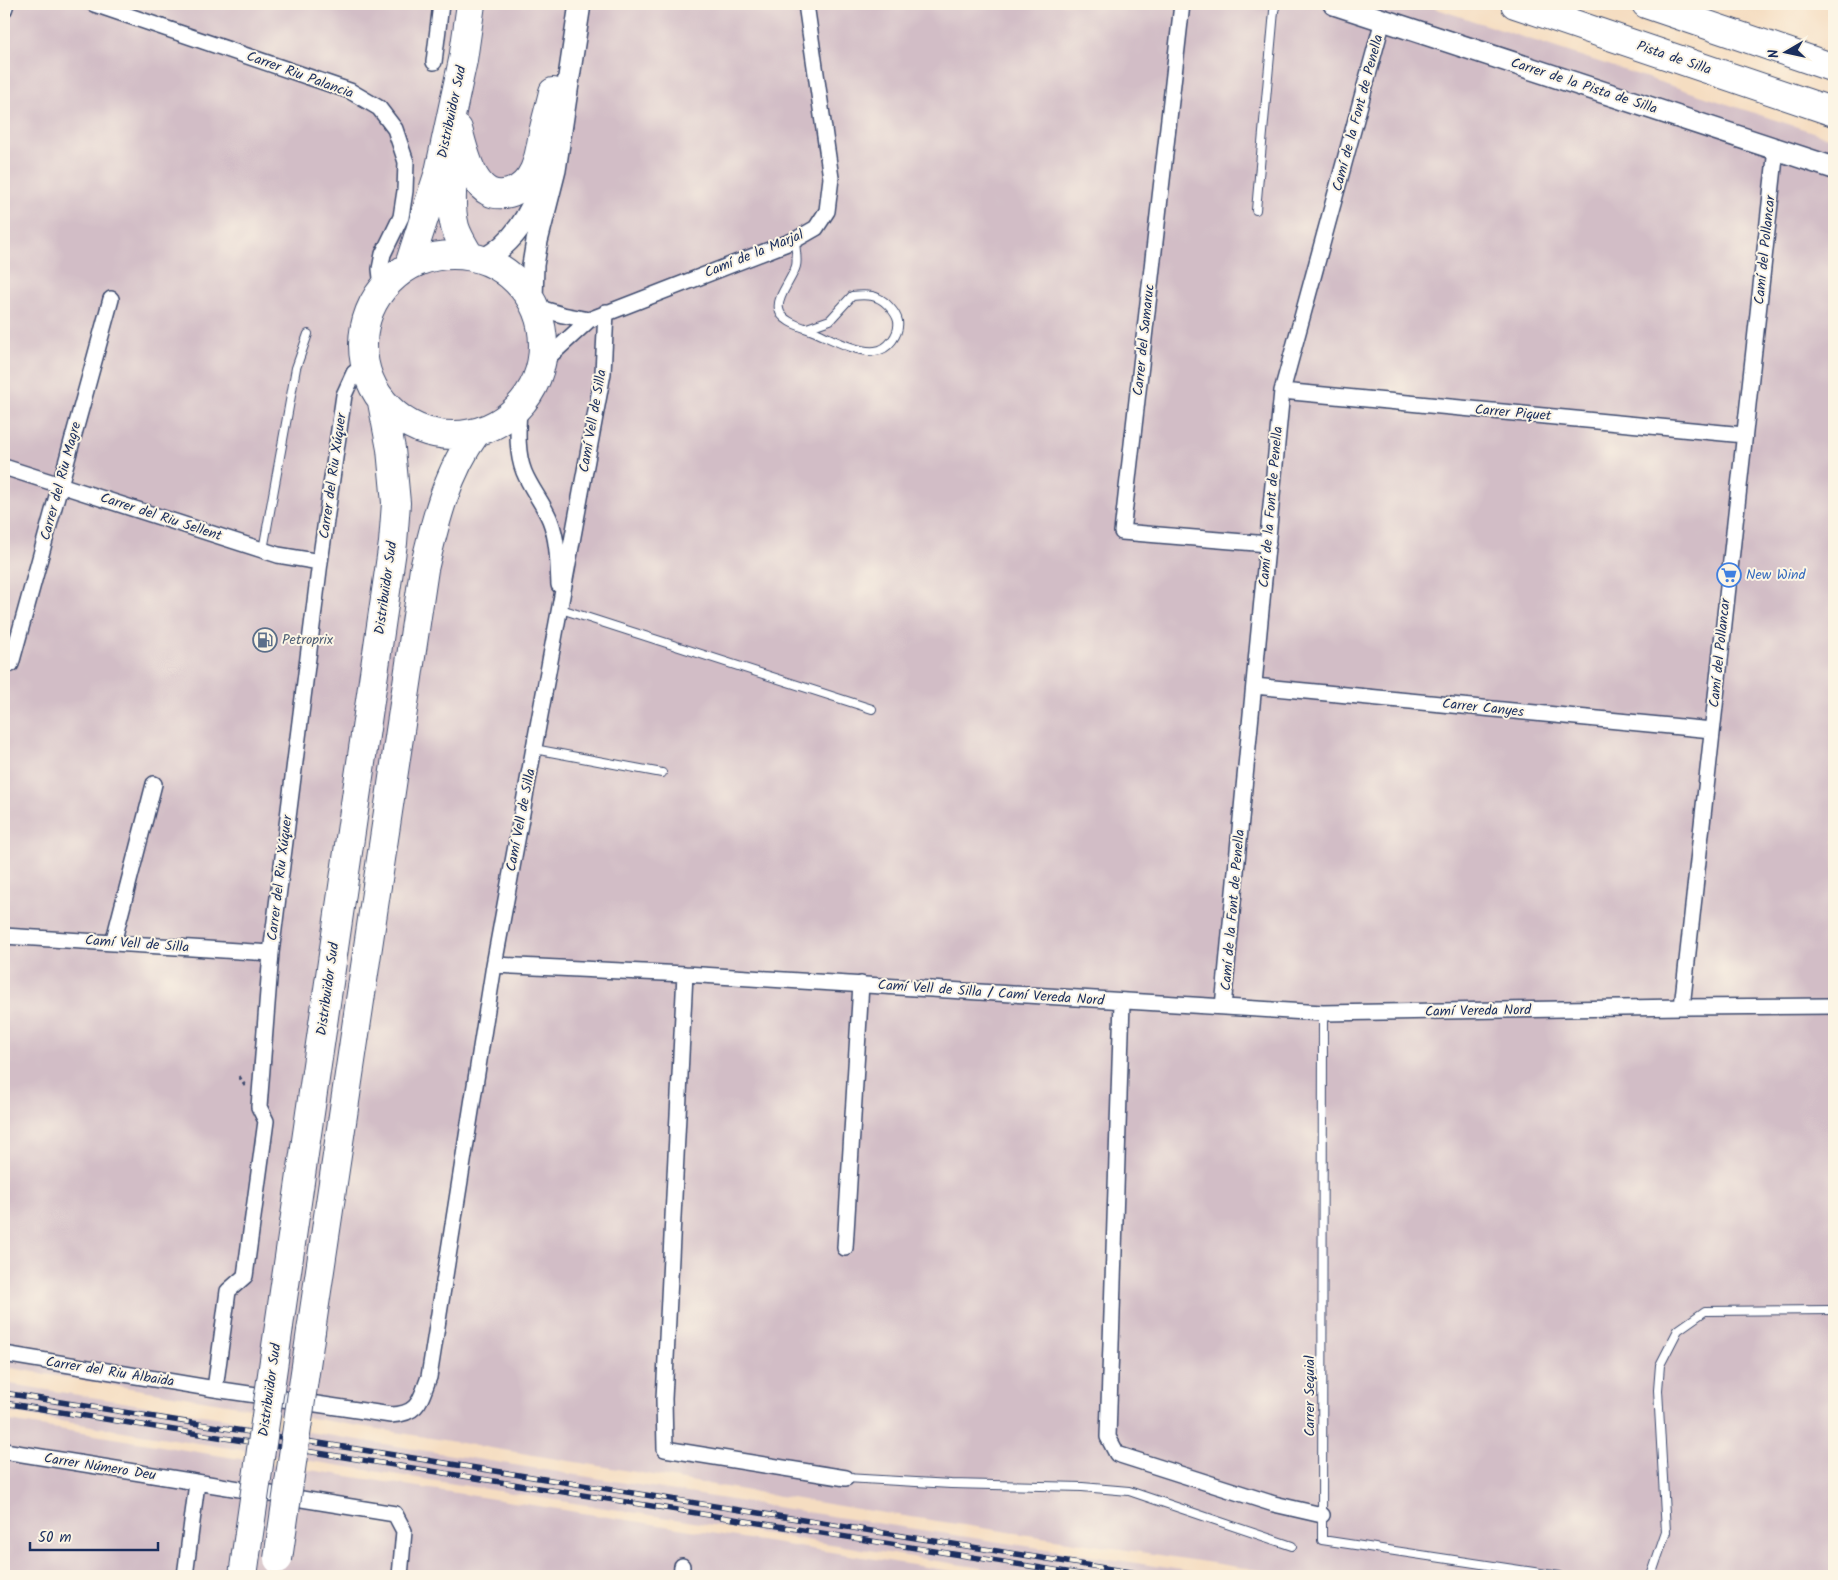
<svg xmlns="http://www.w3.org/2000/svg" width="1838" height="1580" viewBox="0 0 1838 1580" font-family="Kalam,sans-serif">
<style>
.industrial{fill:#d2bdc6}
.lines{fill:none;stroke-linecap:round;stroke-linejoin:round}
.lane-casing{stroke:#3c496d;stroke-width:10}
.street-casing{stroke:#3c496d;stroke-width:18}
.secondary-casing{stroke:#3c496d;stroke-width:24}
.highway-casing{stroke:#3c496d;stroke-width:30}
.path{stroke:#3c496d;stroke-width:3;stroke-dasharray:4 4;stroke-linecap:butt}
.lane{stroke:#fff;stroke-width:8}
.street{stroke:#fff;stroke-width:15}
.secondary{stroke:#fff;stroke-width:21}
.highway{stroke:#fff;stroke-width:28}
.rail-casing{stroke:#1b2f5e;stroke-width:5.5}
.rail{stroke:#fcf5e5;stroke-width:4;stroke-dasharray:11;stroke-linecap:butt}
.highway-bridge-casing{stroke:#3c496d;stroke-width:30;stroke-linecap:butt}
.highway-bridge{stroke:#fff;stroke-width:28}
.labels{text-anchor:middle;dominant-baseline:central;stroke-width:4;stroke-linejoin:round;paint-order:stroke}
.street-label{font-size:14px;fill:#1b2f5e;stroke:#fcf5e5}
.shop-label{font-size:14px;fill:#366cbe;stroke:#fcf5e5;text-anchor:start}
.service-label{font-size:14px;fill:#4e5e75;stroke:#fcf5e5;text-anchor:start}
</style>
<rect width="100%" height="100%" fill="#fcf5e5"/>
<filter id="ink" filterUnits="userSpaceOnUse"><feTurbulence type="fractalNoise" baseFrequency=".02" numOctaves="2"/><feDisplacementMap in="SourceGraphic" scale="10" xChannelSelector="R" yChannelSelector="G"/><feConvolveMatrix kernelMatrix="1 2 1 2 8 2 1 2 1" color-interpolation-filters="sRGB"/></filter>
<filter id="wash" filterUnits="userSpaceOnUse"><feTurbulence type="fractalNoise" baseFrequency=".0096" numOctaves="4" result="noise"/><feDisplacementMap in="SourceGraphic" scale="20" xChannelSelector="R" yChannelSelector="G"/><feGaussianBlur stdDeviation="1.12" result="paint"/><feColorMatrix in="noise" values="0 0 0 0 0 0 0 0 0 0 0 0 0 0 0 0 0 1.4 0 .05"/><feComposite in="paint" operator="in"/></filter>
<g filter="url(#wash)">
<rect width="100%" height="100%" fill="#f5ddc1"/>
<path class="industrial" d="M4 4H1422L1834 139V1576H1297L858 1509 4 1367Z
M4 1383 844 1518 1220 1576H1031L4 1412Z
M4 1420 228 1457 983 1576H4Z"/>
</g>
<g filter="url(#ink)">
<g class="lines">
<g class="lane-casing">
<path id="lane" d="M1256 210 1274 11 1276 4
M795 240C795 248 798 259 796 266 793 278 776 297 779 309 781 322 803 327 813 331 830 338 857 353 875 351 888 350 900 334 898 321 896 312 885 301 878 298 870 294 860 295 852 296L830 320 807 328
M263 550 296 368 308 334
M561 609 872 709
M534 749 662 773
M1323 1013 1322 1540 1560 1576
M846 1478 951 1484 1082 1487 1129 1491 1292 1546
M1651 1576 1666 1532 1658 1390 1660 1365 1678 1330 1705 1311 1834 1310"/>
</g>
<g class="street-casing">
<path id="street" d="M94 4 350 91 379 108 395 129 406 162 405 191 401 217 383 254 380 269 382 287
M1182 4 1122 532 1268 544
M4 10 6 4
M434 62 441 4
M536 307 563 315 589 320 542 363
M589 320 795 240 816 228 827 211 831 178 806 4
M1282 391 1744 435
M519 407C518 428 516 452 524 472 531 489 543 503 550 520 558 540 558 564 559 585
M4 467 278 555 320 562
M11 664 111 299
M1254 686 1712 730
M4 936 271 953
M113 943 154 784
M494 965 685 974 1323 1013 1682 1007 1834 1006
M685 974 664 1399 665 1449 846 1478
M1122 1002 1108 1437 1117 1454 1274 1504 1322 1515
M1223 1007 1282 391 1383 20
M1682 1007 1776 149
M845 1248 861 984
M4 1354 215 1389 391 1415C419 1414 420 1400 429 1377L494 965 603 373 606 312
M215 1389 228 1291 245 1276 266 1121 259 1107 271 953 320 562 344 395 354 373 365 365
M4 1451 395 1514 404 1531 400 1576
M185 1576 197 1483
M681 1576 682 1566"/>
</g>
<g class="secondary-casing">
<path id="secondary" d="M1334 4 1834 168
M484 259C514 243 530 215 541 184
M532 299 533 265 537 241 555 170 580 4"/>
</g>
<g class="highway-casing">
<path id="highway" d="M1515 4 1834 112
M1646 4 1834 68
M458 129C465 154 474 203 509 193 520 190 529 181 534 170 539 159 541 145 543 133 546 119 550 106 553 92
M456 153C453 177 449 204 455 227 458 237 464 246 469 255
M363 345a90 90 0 1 1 180 0a90 90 0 1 1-180 0Z
M409 265 439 172 463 60 471 4
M279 1326 393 543 396 503 391 449 382 402
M311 1331 424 569C435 522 447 472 476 433
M243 1576 246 1554"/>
</g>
<path class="path" d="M239 1076 245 1086"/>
<use href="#lane" class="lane"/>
<use href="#street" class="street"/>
<use href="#secondary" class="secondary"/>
<use href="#highway" class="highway"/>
<g class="rail-casing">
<path id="rail" d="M4 1393 1155 1576
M4 1403 1092 1576"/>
</g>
<use href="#rail" class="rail"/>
<g class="highway-bridge-casing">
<path id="highway-bridge" d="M246 1554 279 1326
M278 1559 311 1331"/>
</g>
<use href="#highway-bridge" class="highway-bridge"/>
</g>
</g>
<defs>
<g id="supermarket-ring" transform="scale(1.25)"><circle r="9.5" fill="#fcf5e5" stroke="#3f7fe0" stroke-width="1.5"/><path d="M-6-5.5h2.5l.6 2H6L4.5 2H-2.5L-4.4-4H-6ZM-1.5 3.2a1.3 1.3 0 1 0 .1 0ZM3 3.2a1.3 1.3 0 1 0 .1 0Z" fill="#3f7fe0"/></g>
<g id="fuel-ring" transform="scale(1.25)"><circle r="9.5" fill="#fcf5e5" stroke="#5c6f8a" stroke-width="1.5"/><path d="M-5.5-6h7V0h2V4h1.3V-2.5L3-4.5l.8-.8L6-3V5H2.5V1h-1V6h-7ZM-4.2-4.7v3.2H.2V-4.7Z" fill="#5c6f8a"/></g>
</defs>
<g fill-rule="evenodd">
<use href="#supermarket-ring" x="1729" y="575"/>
<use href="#fuel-ring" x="265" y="640"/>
</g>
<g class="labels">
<g class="street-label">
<text transform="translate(1674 58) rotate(19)">Pista de Silla</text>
<text transform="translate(300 75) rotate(20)">Carrer Riu Palancia</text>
<text transform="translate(1584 86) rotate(18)">Carrer de la Pista de Silla</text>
<text transform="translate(452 112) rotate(-78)">Distribuïdor Sud</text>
<text transform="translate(1358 113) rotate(-75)">Camí de la Font de Penella</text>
<text transform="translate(1765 250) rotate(-84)">Camí del Pollancar</text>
<text transform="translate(754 254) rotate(-22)">Camí de la Marjal</text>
<text transform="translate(1144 340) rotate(-84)">Carrer del Samaruc</text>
<text transform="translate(1513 413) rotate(5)">Carrer Piquet</text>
<text transform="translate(593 421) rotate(-80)">Camí Vell de Silla</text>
<text transform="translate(333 476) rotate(-82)">Carrer del Riu Xúquer</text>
<text transform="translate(61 481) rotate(-75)">Carrer del Riu Magre</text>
<text transform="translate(1271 507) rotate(-85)">Camí de la Font de Penella</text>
<text transform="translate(161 517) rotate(18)">Carrer del Riu Sellent</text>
<text transform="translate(386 588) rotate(-82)">Distribuïdor Sud</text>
<text transform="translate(1720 653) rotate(-84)">Camí del Pollancar</text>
<text transform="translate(1483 708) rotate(6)">Carrer Canyes</text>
<text transform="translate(521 820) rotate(-79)">Camí Vell de Silla</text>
<text transform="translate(280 878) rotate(-83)">Carrer del Riu Xúquer</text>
<text transform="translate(1233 910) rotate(-85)">Camí de la Font de Penella</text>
<text transform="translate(137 944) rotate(4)">Camí Vell de Silla</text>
<text transform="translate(328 989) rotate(-82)">Distribuïdor Sud</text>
<text transform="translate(991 993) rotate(4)">Camí Vell de Silla / Camí Vereda Nord</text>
<text transform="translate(1478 1011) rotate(-1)">Camí Vereda Nord</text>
<text transform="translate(110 1372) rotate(9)">Carrer del Riu Albaida</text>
<text transform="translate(270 1390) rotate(-82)">Distribuïdor Sud</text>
<text transform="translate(1310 1396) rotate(-90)">Carrer Sequial</text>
<text transform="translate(100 1467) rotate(9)">Carrer Número Deu</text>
</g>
<g class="shop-label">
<text x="1746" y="575">New Wind</text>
</g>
<g class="service-label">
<text x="282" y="640">Petroprix</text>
</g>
</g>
<rect width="1838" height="1580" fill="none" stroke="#fcf5e5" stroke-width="20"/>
<g transform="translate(1786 52) rotate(261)" stroke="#fcf5e5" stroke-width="4" paint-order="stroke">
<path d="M0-4L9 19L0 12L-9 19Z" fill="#1b2f5e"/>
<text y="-8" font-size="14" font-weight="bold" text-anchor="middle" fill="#1b2f5e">N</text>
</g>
<path d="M30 1542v8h128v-8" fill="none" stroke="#1b2f5e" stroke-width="2.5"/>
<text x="38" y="1542" font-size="15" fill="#1b2f5e" stroke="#fcf5e5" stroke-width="4" paint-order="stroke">50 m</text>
</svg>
